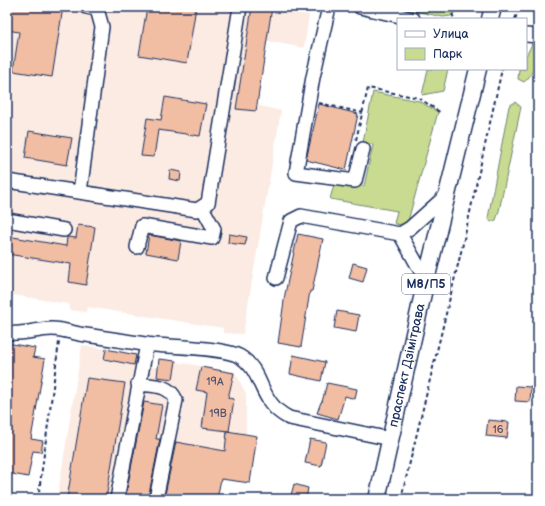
<svg xmlns="http://www.w3.org/2000/svg" width="545" height="506" viewBox="0 0 545 506" font-family="'Balsamiq Sans',sans-serif">
<style>
.built{fill:#fbebe3}
.green{fill:#c8db90;stroke:#728577}
.building{fill:#f1bda3;stroke:#1b2f5e}
.lines{fill:none;stroke-linecap:round;stroke-linejoin:round}
.minor-casing{stroke:#1b2f5e;stroke-width:16}
.major-casing{stroke:#1b2f5e;stroke-width:19}
.path{stroke:#1b2f5e;stroke-width:2;stroke-dasharray:4 3;stroke-linecap:butt}
.minor{stroke:#fff;stroke-width:13}
.major{stroke:#fff;stroke-width:16}
.labels{text-anchor:middle;dominant-baseline:central;stroke-width:3;stroke-linejoin:round;paint-order:stroke}
.number-label{font-size:11px;fill:#50526f}
.shield{fill:#fff;stroke:#5f6d8e;stroke-width:1}
.shield-label{font-size:12px;font-weight:bold;fill:#1b2f5e}
.street-label{font-size:13px;fill:#1b2f5e;stroke:#fff}
</style>
<rect width="100%" height="100%" fill="#fff"/>
<filter id="ink" filterUnits="userSpaceOnUse"><feTurbulence type="fractalNoise" baseFrequency=".025" numOctaves="2"/><feDisplacementMap in="SourceGraphic" scale="8" xChannelSelector="R" yChannelSelector="G"/><feConvolveMatrix kernelMatrix="1 2 1 2 8 2 1 2 1" color-interpolation-filters="sRGB"/></filter>
<g filter="url(#ink)">
<path class="built" d="M7 7H277V10L309 15 304 48 267 41 257 105 281 111 243 334 223 333V328L87 307 86 312 69 310V304L7 294Z
M82 345 137 354 134 363 158 368 159 359 235 372 246 394V434L257 436 250 483 221 479 217 499H57Z"/>
<path class="green" d="M396 7H460L451 16 443 17Z
M532 44 538 46C538 58 534 75 524 82L518 79 519 69H526V56Z
M428 69H448L443 91 422 95Z
M373 92 419 101 438 112 408 221 399 225 394 223 397 211 330 199 335 181 364 186 373 145 363 142Z
M515 102 521 107 499 211 496 220 491 222 488 218 509 106Z"/>
<path class="building" d="M7 7H63L52 77 13 71 19 32 7 30Z
M147 7H196L187 63 139 55Z
M252 7H272L256 111 236 109Z
M165 97 206 104 200 136 158 130 154 157 141 156 147 118 161 120Z
M319 104 358 114 346 170 306 160Z
M29 131 72 138 67 165 25 158Z
M170 170 181 172 180 181 169 179Z
M78 225 95 227 86 285 69 282 71 264 7 254V236L66 246 67 237 76 238Z
M229 234 247 237 245 245 228 243Z
M298 234 323 239 312 291H310L301 347 278 343 285 294Z
M149 235 181 241 178 259 146 253Z
M353 263 367 267 363 282 349 278Z
M337 311 359 315 356 332 334 328Z
M7 343 35 348 33 357 45 359 31 439 43 441 41 452 33 451 28 477 7 473Z
M106 349 136 355 134 365 104 359Z
M293 355 325 362 321 381 290 374Z
M159 359 176 361 173 379 157 377Z
M201 367 234 373 228 398 234 399 229 431 202 428 207 392 196 390Z
M87 378 125 383 106 499H67Z
M327 383 357 389 355 399 345 396 338 419 317 413 321 402H322Z
M516 386 531 387 530 402 515 401Z
M144 402 162 405 156 439H160L148 499H125Z
M488 420 509 422 507 438 486 436Z
M227 431 257 436 250 483 221 479 217 499H164L176 442 225 451Z
M310 439 326 442 321 466 305 463Z
M294 484 308 488 306 499H290Z"/>
<g class="lines">
<g class="minor-casing">
<path id="minor" d="M329 7 313 77 296 173 355 181 363 149
M360 7 413 19
M526 35 538 36
M7 181 197 210 208 203 240 7
M80 192 102 27 97 9 86 7
M7 220 64 230
M400 234 426 280
M137 247 142 226 212 238 214 229 202 207
M276 278 291 221 301 216 400 234 410 228 448 194
M7 333C23 335 37 329 52 329 61 329 71 332 79 334 101 337 123 341 145 344 167 347 222 347 239 356 265 371 257 402 289 418L391 439
M138 384C154 386 169 384 176 400L156 499
M117 499 147 344"/>
</g>
<g class="major-casing">
<g id="major">
<path d="M490 19 493 7"/>
<path id="s1" d="M377 499 426 280 478 69"/>
</g>
</g>
<path class="path" d="M450 7 454 19
M515 19 520 7
M319 103 363 113
M356 140 368 88 419 98 441 113
M38 499 59 342
M401 499 462 248 502 69"/>
<use href="#minor" class="minor"/>
<use href="#major" class="major"/>
</g>
</g>
<g class="labels">
<g class="number-label">
<text x="215" y="381">19А</text>
<text x="218" y="413">19В</text>
<text x="498" y="429">16</text>
</g>
<rect class="shield" x="402" y="274" width="48" height="20" rx="3"/>
<g class="shield-label">
<text x="426" y="284">М8/П5</text>
</g>
<g class="street-label">
<text stroke="none"><textPath href="#s1" startOffset="137">праспект Дзімітрава</textPath></text>
</g>
</g>
<rect width="545" height="506" fill="none" stroke="#fff" stroke-width="24"/>
<rect x="12" y="12" width="521" height="482" fill="none" stroke="#1b2f5e" stroke-width="1.5" filter="url(#ink)"/>
<rect x="397" y="18" width="130" height="52" fill="#ffffff" stroke="#a4acbf"/>
<rect x="405" y="31" width="20" height="6" fill="#ffffff" stroke="#a4acbf"/>
<text x="433" y="38" font-size="12" fill="#1b2f5e">Улица</text>
<rect x="405" y="48" width="20" height="12" fill="#c8db90" stroke="#a4acbf"/>
<text x="433" y="58" font-size="12" fill="#1b2f5e">Парк</text>
</svg>
